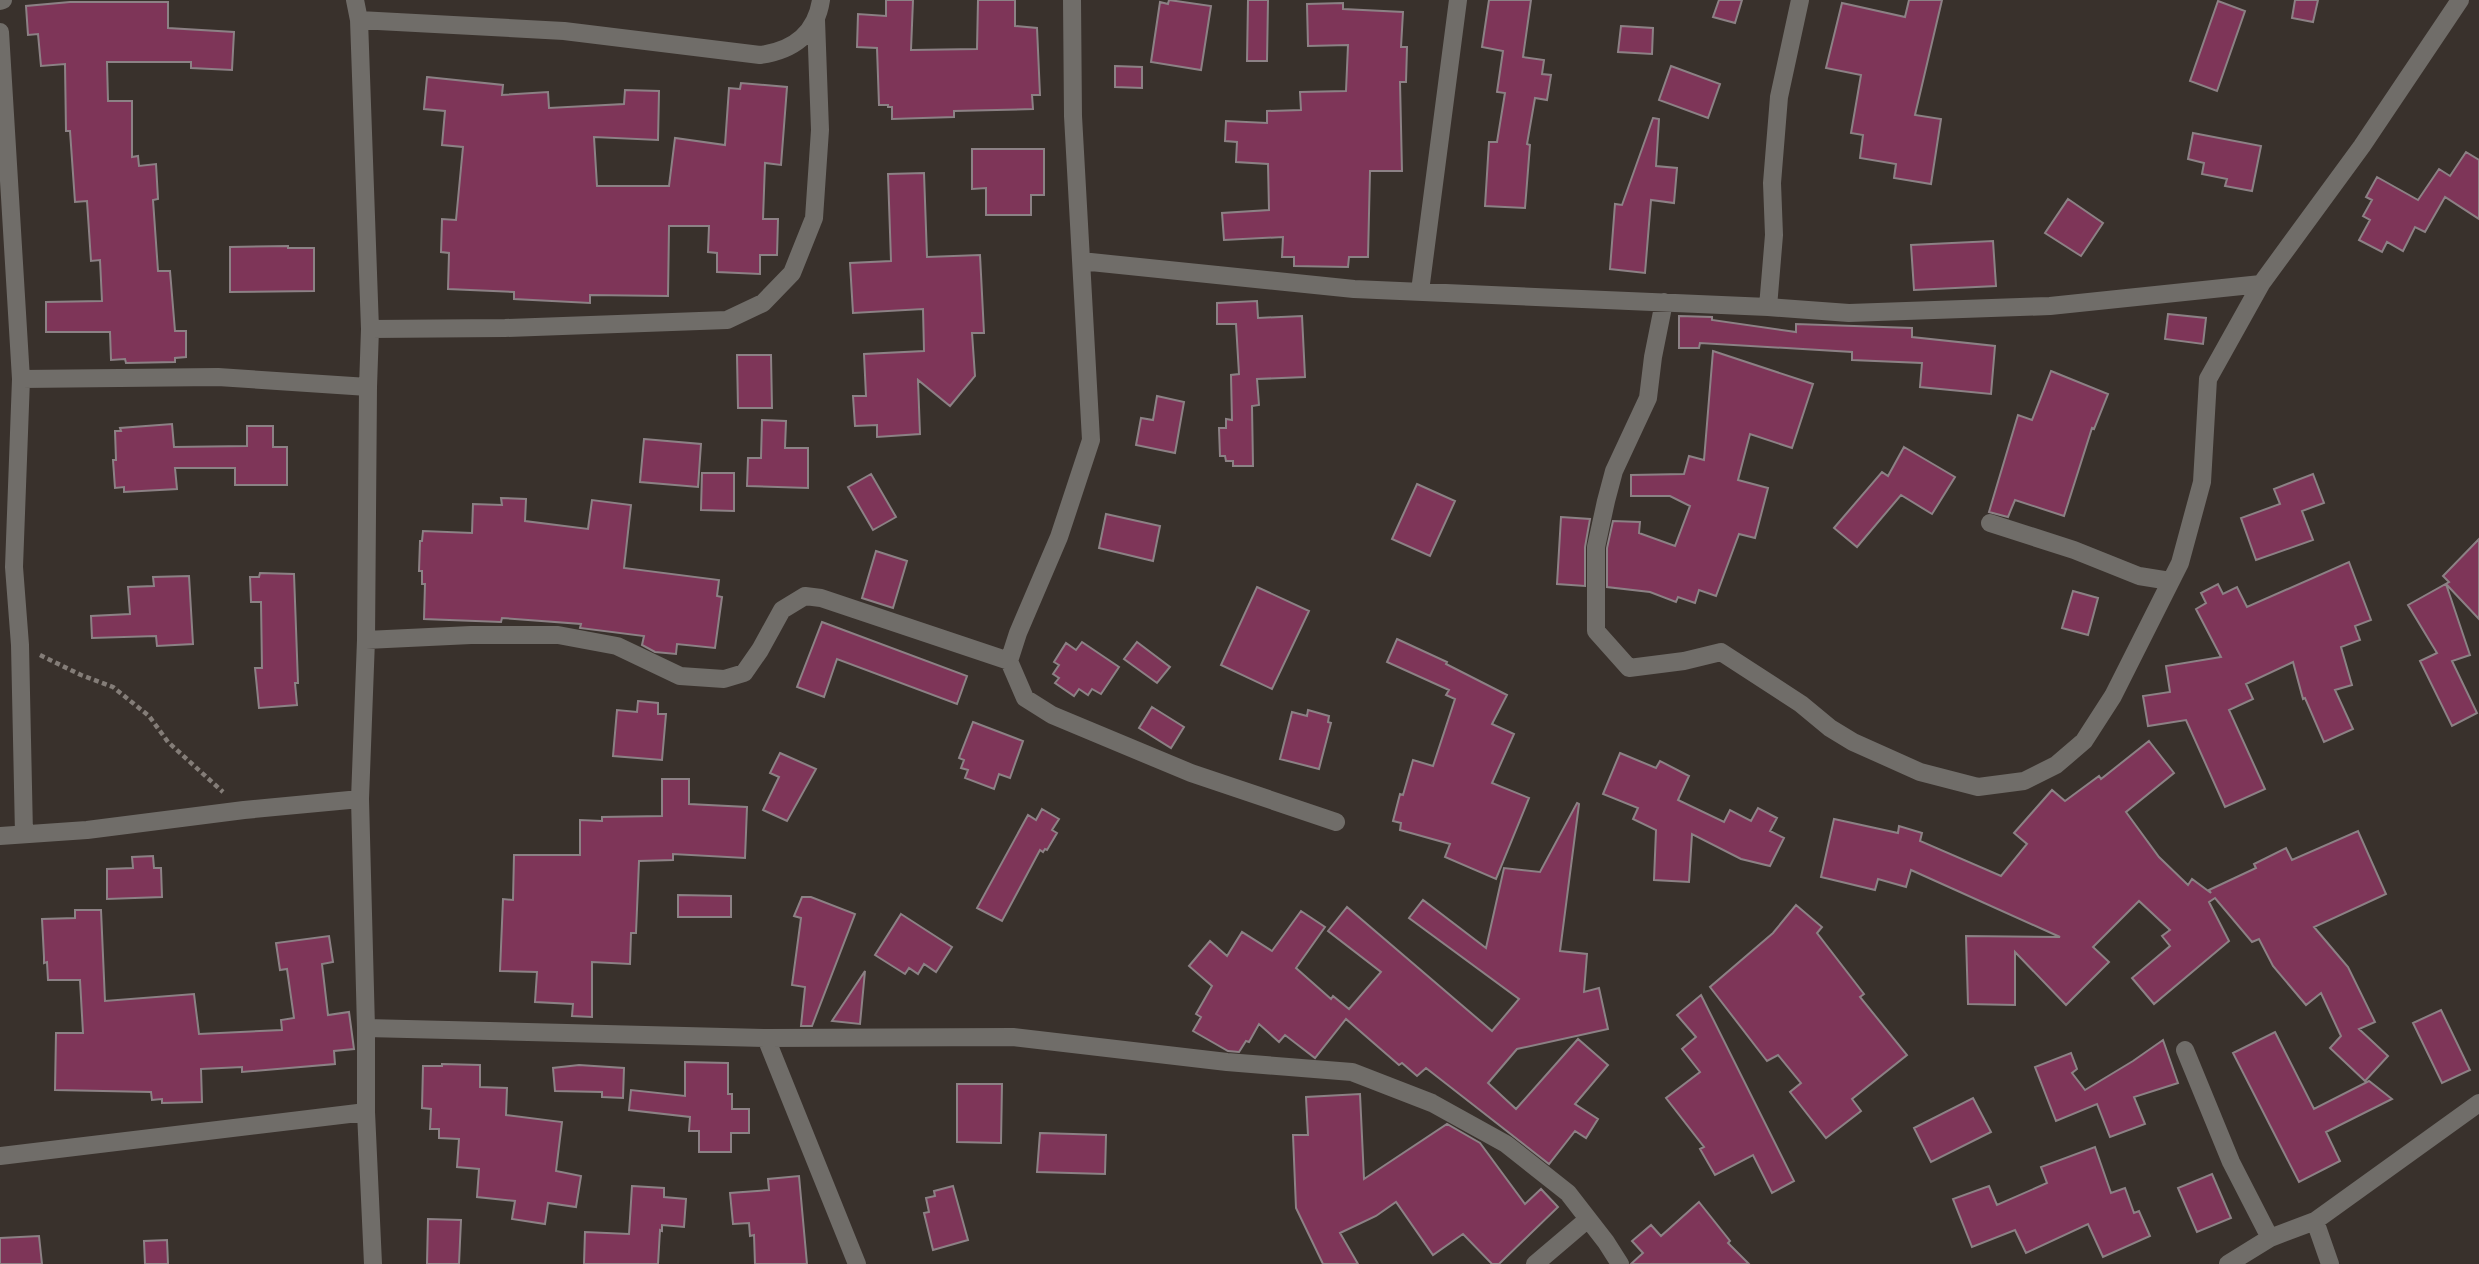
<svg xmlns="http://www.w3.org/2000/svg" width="2479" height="1264" viewBox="0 0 2479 1264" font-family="Rubik,sans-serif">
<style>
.building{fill:#7e3558;stroke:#8c8185;stroke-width:2}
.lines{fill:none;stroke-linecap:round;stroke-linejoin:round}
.path{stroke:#847d78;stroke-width:4.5;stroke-dasharray:5 3.5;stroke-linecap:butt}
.minor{stroke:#706d69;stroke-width:18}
</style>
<rect width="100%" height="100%" fill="#39312c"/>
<path class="building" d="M886 0H913L911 50 977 49 978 0H1015V26L1037 28 1040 95H1032L1033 109 954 111V117L892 119V107H888V105H879L877 48 857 47 858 14 886 16Z
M1169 0 1211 6 1201 70 1151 62 1160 2 1168 4Z
M1248 0H1268L1267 61H1247Z
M1489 0H1531L1523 57 1544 60 1542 74 1551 75 1547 100 1535 98 1527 144 1530 145 1525 208 1485 206 1489 142H1497L1505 93 1497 92 1503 51 1482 47Z
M1719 0H1742L1735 23 1713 17Z
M1909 0H1942L1915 115 1941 119 1931 184 1894 178 1896 164 1860 158 1863 135 1851 133 1861 75 1826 68 1842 3 1905 17Z
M2295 0H2318L2313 22 2292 18Z
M2218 1 2245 11 2217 91 2190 81Z
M70 2H168V28L234 32 232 70 191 68V62H107L108 101H132V157L138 156 139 166 156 164 158 199 153 200 158 271H170L175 331H186V357L175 358V362L126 363 125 359 111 360 110 332H46V302L102 301 100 260 91 261 87 201 75 202 70 131H66L65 64 41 66 38 34 28 35 26 6Z
M1343 3V9L1403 12 1401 47H1407L1406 82H1400L1402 171H1370L1368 257H1349L1348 267 1294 266V257H1282L1283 237 1224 240 1222 213 1269 210 1268 164 1236 162 1237 142 1225 141 1226 121 1267 123V111L1301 110 1300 92 1346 91 1348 45 1308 46 1307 4Z
M1621 26 1653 28 1652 54 1618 52Z
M1115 66 1142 67V88L1115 87Z
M1671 66 1720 84 1708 118 1659 100Z
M427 77 503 85 502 95 548 92 549 108 624 104 625 90 659 91 658 140 594 137 597 186H669L675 138 725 145 729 88 740 89 741 83 787 87 781 165 765 163 763 219H778L777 255H760V274L717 272V253L708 252 709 226H669L668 296 590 295V303L514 299V292L448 289 449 253 441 252 442 219 456 220 463 147 442 145 445 111 424 109Z
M1653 118 1659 119 1656 166 1677 168 1674 203 1651 200 1645 273 1610 269 1615 204 1622 205Z
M2193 133 2261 146 2252 191 2225 186 2227 179 2202 174 2204 163 2188 159Z
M972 149H1044V195H1031V215H986V188L972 189Z
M2466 152 2479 160V219L2445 197 2425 232 2415 227 2403 251 2387 242 2382 252 2359 240 2370 220 2363 216 2372 200 2366 197 2377 177 2418 200 2439 169 2450 176Z
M924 173 927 257 980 255 984 333H972L975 376 950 406 918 380 920 434 877 437V425L855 426 853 396H866L864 354 924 351 923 309 853 313 850 263 891 261 888 174Z
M2068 199 2103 223 2081 256 2045 233Z
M1993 241 1996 286 1914 290 1911 245Z
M288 246V248H314V291L230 292V247Z
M1257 301 1258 318 1302 316 1305 377 1257 379 1259 405 1252 406 1253 466H1233V461H1226L1225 456H1220L1219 428H1226V419L1232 420 1231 375 1239 374 1236 324H1217V303Z
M2168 314 2206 318 2203 344 2165 339Z
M1679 316 1712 317V320L1796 332V324L1912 328V337L1995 346 1991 394 1920 387 1922 363 1852 360V352L1700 343 1699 348H1679Z
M1713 351 1813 384 1792 448 1750 434 1738 480 1768 488 1755 538 1739 534 1716 596 1699 590 1695 603 1678 597 1676 602 1650 592 1607 587V548L1613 521 1640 522 1639 533 1675 546 1690 506 1670 496H1631V475L1684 474 1689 456 1704 460Z
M737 355H771L772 408H738Z
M2051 371 2108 394 2094 429 2092 428 2064 516 2015 500 2008 517 1989 512 2018 415 2032 420Z
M1157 396 1184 402 1175 453 1136 445 1141 418 1153 420Z
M762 420 786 421 785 448H808V488L747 486 748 458H761Z
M172 424 174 447 247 446V426H273V447H287V485H235V468H175L177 489 124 492V487L115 488 113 460H116L115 431H121L120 428Z
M644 439 701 444 698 487 640 482Z
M1904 447 1955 477 1932 514 1901 495 1857 547 1834 528 1882 472 1888 476Z
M702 473H734V511L701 510Z
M871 474 896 517 873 530 848 487Z
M2313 474 2324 503 2302 511 2313 540 2256 560 2241 518 2280 504 2274 489Z
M1417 484 1455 501 1430 556 1392 539Z
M501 498 526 499 525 521 588 529 592 500 631 505 624 568 719 580 717 596 722 597 715 648 677 644 676 654 655 652 642 645 644 636 580 628 581 624 502 618 501 622 424 619 425 584H422V571H419L420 541H422L423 531 472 533 473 504 502 505Z
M1106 514 1160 526 1153 561 1099 548Z
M1561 517 1590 519 1585 547V586L1557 584Z
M2479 539V619L2446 584 2470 655 2452 661 2477 713 2452 726 2420 661 2437 653 2408 605 2449 582 2443 576Z
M876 551 907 561 893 608 862 598Z
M2349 562 2371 620 2355 626 2360 640 2341 647 2352 685 2335 690 2353 729 2324 742 2305 698 2303 699 2293 662 2246 684 2253 699 2229 710 2265 789 2225 807 2186 720 2148 726 2143 696 2170 692 2166 666 2221 657 2196 609 2206 603 2201 593 2218 584 2223 594 2237 587 2247 607Z
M260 573 294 574 298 683H295L297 705 259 708 255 668H262L261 602H251L250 577H259Z
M189 576 193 644 157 646 156 636 92 638 91 616 130 614 128 587 154 586 153 577Z
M1257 587 1309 611 1272 689 1221 665Z
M2073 591 2098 598 2088 635 2062 628Z
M822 622 967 676 957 704 837 659 824 697 797 687Z
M1397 639 1447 662 1446 664 1507 695 1492 724 1514 734 1492 783 1529 798 1496 879 1445 857 1450 844 1400 830 1401 823 1393 821 1400 794 1403 795 1413 760 1433 766 1455 699 1446 695 1449 690 1387 662Z
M1082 642 1119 667 1101 694 1092 689 1088 695 1079 689 1074 696 1055 683 1059 678 1053 674 1059 665 1054 662 1066 643 1076 650Z
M1137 642 1170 667 1157 683 1124 659Z
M638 701 658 703V714H666L662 760 613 756 617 710 637 712Z
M1152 707 1184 727 1171 748 1139 728Z
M1308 710 1329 716 1328 722 1331 723 1319 769 1280 759 1292 712 1307 716Z
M973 722 1023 741 1010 778 999 774 994 789 965 778 968 770 961 768 964 760 959 758Z
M2149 741 2174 773 2126 812 2159 857 2188 885 2192 879 2211 893 2209 890 2256 868 2254 864 2286 848 2292 860 2358 831 2386 894 2314 927 2348 967 2375 1022 2359 1029 2388 1056 2365 1081 2330 1048 2341 1036 2321 993 2306 1005 2273 966 2259 939 2252 942 2215 898 2209 902 2229 941 2154 1004 2132 978 2170 946 2162 936 2170 930 2139 901 2093 947 2109 962 2066 1005 2015 952V1005L1968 1004 1966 936 2060 937 1911 870 1906 887 1878 879 1875 890 1821 877 1834 819 1898 833 1899 826 1922 833 1920 841 2001 876 2027 844 2014 833 2052 790 2065 801 2099 776 2101 779Z
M780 753 816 769 787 821 763 810 779 777 770 773Z
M1620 753 1656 768 1660 761 1689 776 1678 800 1724 822 1730 810 1751 821 1758 808 1777 818 1770 831 1784 838 1770 866 1741 859 1692 834 1689 882 1654 880 1656 830 1633 819 1638 808 1603 794Z
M662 779H689V804L747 807 745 858 673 854V860L639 861 636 933H631L630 964 592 962V1017L572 1016 573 1004 535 1002 537 972 500 971 503 899 513 900 514 855H580V820L602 821V817L662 816Z
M1577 803 1579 804 1560 951 1587 954 1584 992 1599 988 1608 1029 1517 1049 1488 1083 1516 1109 1578 1039 1608 1065 1575 1104 1598 1119 1586 1138 1575 1131 1549 1164 1426 1068 1417 1076 1402 1063 1399 1065 1346 1019 1315 1058 1285 1035 1279 1042 1259 1024 1249 1042 1246 1041 1239 1052 1228 1051 1193 1031 1201 1017 1196 1014 1212 986 1189 966 1210 941 1227 956 1242 932 1272 951 1301 911 1325 927 1296 968 1331 999 1333 996 1349 1009 1381 972 1328 931 1347 907 1492 1031 1519 999 1409 918 1423 900 1486 948 1504 868 1540 872Z
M1042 809 1059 819 1052 830 1057 833 1047 850 1045 849 1043 852 1040 850 1002 921 977 908 1028 815 1036 820Z
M153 856 154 868H161L162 897 107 899V869L133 868 132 857Z
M678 895 731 896V917H678Z
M802 897H811L855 914 812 1026H801L805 987 792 985 801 918 794 916Z
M1796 905 1822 927 1817 933 1864 994 1860 997 1907 1055 1852 1099 1861 1111 1826 1138 1790 1092 1801 1083 1778 1055 1767 1061 1710 987 1773 933Z
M75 910H101L105 1001 194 994 199 1034 282 1030 281 1020 294 1018 287 969 280 970 276 943 329 936 333 962 322 964 328 1015 349 1012 354 1049 334 1051 335 1064 242 1072V1067L201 1069 202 1102 162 1103V1099L152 1100 151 1092 55 1090 56 1033H83L80 980H48L47 962 44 963V957L42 919 75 918Z
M901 914 952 947 936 972 924 964 918 974 909 968 905 974 875 955Z
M865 971 860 1024 832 1021Z
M1701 995 1794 1181 1772 1193 1753 1155 1715 1175 1700 1149 1704 1147 1666 1098 1700 1072 1682 1049 1696 1037 1677 1015Z
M2441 1010 2470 1070 2442 1083 2413 1023Z
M2275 1032 2314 1109 2369 1081 2392 1099 2326 1132 2340 1161 2299 1182 2233 1053Z
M2163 1040 2178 1083 2134 1097 2145 1124 2110 1137 2097 1104 2056 1121 2035 1067 2071 1053 2077 1069 2072 1073 2085 1090 2133 1061Z
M685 1062 728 1063V1094H732V1109H749V1133H731V1152H699V1131H689L690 1117 629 1110 631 1090 685 1096Z
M442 1064 480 1065V1087L507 1088 506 1115 562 1122 556 1171 581 1176 576 1207 548 1203 545 1224 512 1219 515 1201 477 1197 479 1169 457 1167 459 1139 439 1138V1129H430L431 1109 422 1108 423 1066H442Z
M579 1065 624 1068 623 1098 602 1097V1092L555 1091 553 1068Z
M957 1084H1002L1001 1143 957 1142Z
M1360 1094 1364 1179 1447 1124 1480 1143 1525 1204 1541 1189 1558 1207 1499 1264H1492L1463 1234 1433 1255 1396 1202 1376 1216 1340 1233 1358 1264H1323L1296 1208 1293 1135H1308L1306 1097Z
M1973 1098 1991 1132 1931 1162 1914 1128Z
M1040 1133 1106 1135 1105 1174 1037 1172Z
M2095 1147 2111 1193 2125 1188 2134 1213 2139 1211 2150 1236 2103 1257 2088 1224 2026 1253 2015 1230 1972 1247 1953 1199 1989 1186 1997 1205 2047 1183 2041 1167Z
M2212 1174 2231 1218 2197 1232 2178 1188Z
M799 1176 807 1264H755L754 1235 750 1236 749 1223 733 1224 730 1193 769 1190 768 1179Z
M632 1186 664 1188V1197L686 1199 684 1227 662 1225V1231L660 1230 658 1264H584L585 1232 629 1234Z
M953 1186 968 1240 933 1250 924 1213 929 1212 926 1198 935 1196 934 1191Z
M1699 1202 1730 1241 1728 1243 1749 1264H1631L1643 1253 1632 1241 1651 1225 1661 1236Z
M428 1219 461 1220 459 1264H427Z
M39 1236 42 1264H0V1238Z
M167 1240 168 1264H145L144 1241Z"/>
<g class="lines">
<path class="path" d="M40 655 81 675 113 687 149 716 168 742 223 792"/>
<path class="minor" d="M355 0 359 20 370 329 368 387 366 640 360 799 366 1028V1112L373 1264
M1072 0 1073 116 1091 440 1059 537 1018 633 1009 661 1025 698 1052 715 1191 773 1336 822
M0 1 3 0
M359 20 564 31 760 55C792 51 816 34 821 0
M0 32 21 379 14 567 20 645 24 834
M1081 261 1354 289 1768 307 1849 313 2050 306 2261 284
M1420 291 1458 0
M1664 302 1653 357 1648 398 1614 471 1606 501 1596 547V631L1629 668 1684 661 1721 652 1801 704 1830 728 1853 742 1920 772 1978 787 2024 781 2056 765 2084 741 2113 696 2180 563 2202 482 2208 379 2261 284 2362 146 2460 0
M1768 307 1774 235 1772 183 1779 97 1800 0
M370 329 505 328 727 320 763 303 792 273 814 218 820 130 816 20
M21 379 218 377 368 387
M1990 523 2074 550 2139 576 2170 581
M366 640 471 635H558L617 646 680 676 724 679 744 673 760 650 782 610 805 596 821 598 1009 661
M0 836 87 830 244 810 360 799
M366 1028 766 1038 1013 1037 1227 1062 1352 1072 1432 1103 1506 1144 1568 1193 1606 1242 1620 1264
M766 1038 857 1264
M2185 1050 2231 1162 2270 1238
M0 1156 366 1112
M2315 1221 2330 1264
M1535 1264 1588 1219
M2228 1264 2270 1238 2315 1221 2479 1103"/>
</g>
</svg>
